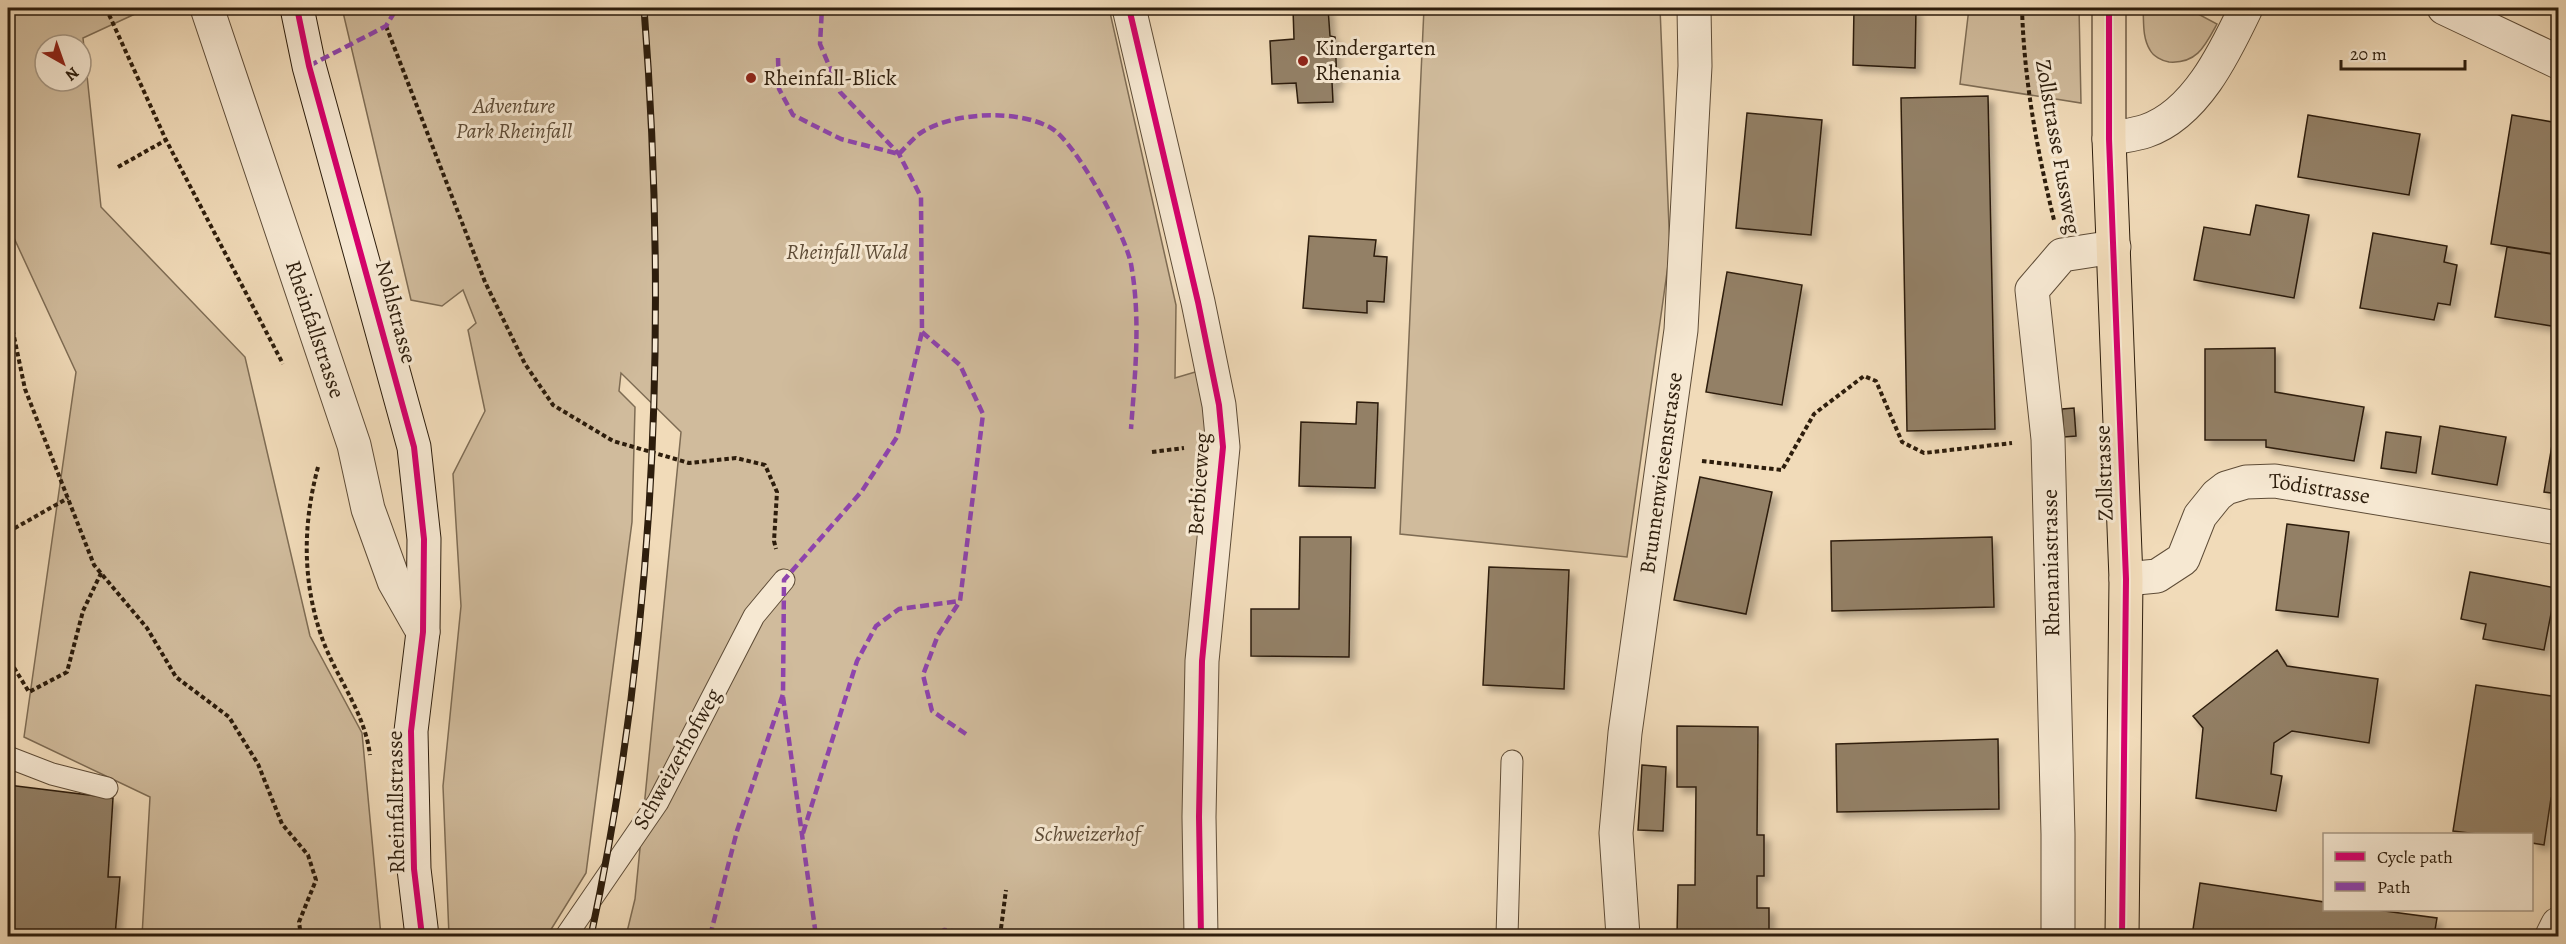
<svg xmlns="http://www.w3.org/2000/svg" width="2566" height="944" viewBox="0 0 2566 944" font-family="Alegreya,serif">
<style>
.green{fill:#d0bb9c;stroke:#7e6c54;stroke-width:1.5;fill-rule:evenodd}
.building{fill:#938066;stroke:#2d1d0c;stroke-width:1.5;filter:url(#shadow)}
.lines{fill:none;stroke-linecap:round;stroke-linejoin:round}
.lane-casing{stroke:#5e4c37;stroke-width:23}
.street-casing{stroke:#5e4c37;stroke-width:35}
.secondary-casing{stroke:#2d1d0c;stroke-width:35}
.primary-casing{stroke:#2d1d0c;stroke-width:35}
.path{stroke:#2d1d0c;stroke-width:4;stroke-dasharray:4.5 3;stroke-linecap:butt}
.lane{stroke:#f6e8d2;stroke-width:21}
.street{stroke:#f6e8d2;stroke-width:33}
.secondary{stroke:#f6e8d2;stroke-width:33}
.primary{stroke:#f1dbb9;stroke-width:33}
.rail-casing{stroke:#2d1d0c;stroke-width:7}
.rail{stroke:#f6e8d2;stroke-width:4.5;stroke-dasharray:14;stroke-linecap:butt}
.quiet{stroke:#8e44ad;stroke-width:4.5;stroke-dasharray:9 4.5;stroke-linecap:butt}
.cycleway-casing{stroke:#f6e8d2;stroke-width:10}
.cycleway{stroke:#d6006c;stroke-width:6}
.poi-dot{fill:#8f2418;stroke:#f6e8d2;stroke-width:2}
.labels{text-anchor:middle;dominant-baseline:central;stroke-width:6;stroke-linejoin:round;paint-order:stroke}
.poi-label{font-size:22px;fill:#2d1d0c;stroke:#f6e8d2;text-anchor:start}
.park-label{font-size:22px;font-style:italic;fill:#5e4c37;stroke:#f6e8d2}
.street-label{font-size:22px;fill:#2d1d0c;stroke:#f6e8d2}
</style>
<defs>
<filter id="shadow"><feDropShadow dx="5.5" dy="5.5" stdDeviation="3" flood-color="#0004"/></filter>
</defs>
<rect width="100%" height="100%" fill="#f1dbb9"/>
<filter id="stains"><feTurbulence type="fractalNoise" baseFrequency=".00333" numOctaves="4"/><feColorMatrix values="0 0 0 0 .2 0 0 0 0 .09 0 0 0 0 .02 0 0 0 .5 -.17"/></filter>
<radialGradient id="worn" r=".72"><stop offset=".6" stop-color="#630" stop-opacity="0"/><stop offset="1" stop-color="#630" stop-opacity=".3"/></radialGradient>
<path class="green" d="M8 8H148L83 38 101 207 245 357 310 636 362 733 381 936H142L150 797 24 737 76 372 8 225ZM45 45H81V81H45Z
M342 8H1109L1176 305 1175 378 1202 370 1209 415 1185 936H626L635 899 681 432 621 373 619 391 635 407 632 522 586 873 547 936H449L443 786 461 606 453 474 485 411 468 330 476 323 463 290 442 306 411 300Z
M1424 8H1660L1670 251 1627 557 1400 534Z
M1969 8H2079L2081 103 1960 84Z
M2143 8H2187L2217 24C2205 46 2197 64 2169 62 2162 61 2153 56 2150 50 2142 37 2144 21 2143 8Z"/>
<path class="building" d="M1293 8H1328L1330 36 1335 37 1337 82H1332L1333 102 1298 103 1296 83 1272 84 1270 41 1294 39Z
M1854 8H1916L1915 68 1853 65Z
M1988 96 1995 429 1907 431 1901 98Z
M1747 113 1822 120 1811 235 1736 228Z
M2308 115 2420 134 2409 195 2298 177Z
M2512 115 2558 123V229L2554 254 2491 244Z
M2256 205 2309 215 2294 298 2194 280 2204 227 2250 235Z
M2373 233 2447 246 2444 262 2457 265 2450 305 2438 303 2434 320 2360 308Z
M1309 236 1376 240 1374 256 1387 257 1384 302 1367 301V313L1303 308Z
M2507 247 2558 255V327L2495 317Z
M1727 272 1802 285 1782 405 1706 392Z
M2275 348V392L2364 407 2354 461 2266 447V440H2205V349Z
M1357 402 1378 403 1375 488 1299 486 1301 422 1356 424Z
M2074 408 2076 436 2064 437 2062 409Z
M2440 426 2506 437 2497 485 2432 474Z
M2386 432 2421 437 2416 473 2381 468Z
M2552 445 2558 446V494L2544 492Z
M1700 477 1772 492 1746 614 1674 600Z
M2287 524 2349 532 2338 617 2276 610Z
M1300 537H1351L1349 657 1251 656V609H1299Z
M1992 537 1994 607 1832 611 1831 541Z
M1489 567 1569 570 1564 689 1483 685Z
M2470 572 2556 588 2544 650 2483 639 2486 624 2461 619Z
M2277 650 2287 666 2378 679 2369 743 2292 731 2274 743 2271 774 2282 776 2276 811 2196 798 2203 728 2193 716Z
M2476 685 2558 697V799L2551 798 2544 845 2532 843V834H2477L2453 831Z
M1677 726 1758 727 1757 835H1764V876H1757V908H1769V936H1677L1678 885H1695L1696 787H1677Z
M1998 739 1999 809 1837 812 1836 744Z
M1642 765 1666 767 1663 831 1638 830Z
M8 785 113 798 108 877H120L115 936H8Z
M2200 883 2324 902V910H2377L2437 918 2434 936H2192Z"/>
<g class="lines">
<g class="lane-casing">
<path id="lane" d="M8 757 52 774 107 788
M566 936 658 802 754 616 784 580
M1507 936 1512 761"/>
</g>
<g class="street-casing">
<g id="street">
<path id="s1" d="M207 8 354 445 368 509 394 581 423 632"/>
<path d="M1129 8 1198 302 1219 405 1223 447 1202 661 1199 817 1201 936"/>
<path d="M2444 8 2558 62"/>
<path d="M2109 139C2121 136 2134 135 2146 131 2196 114 2225 52 2246 8"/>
<path id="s2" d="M2126 579 2157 576 2183 559 2200 516 2217 495 2226 488 2246 482 2275 481 2558 528"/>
<path id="s3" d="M1623 936 1616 833 1625 733 1681 330 1695 66 1694 8"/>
<path d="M2058 936V834L2048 439 2032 290 2062 255 2114 247"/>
<path d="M2552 936 2558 924"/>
</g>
</g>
<g class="secondary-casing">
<path id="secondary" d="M297 8 309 66 414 447 424 539 423 632 411 731 414 869 422 936"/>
</g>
<g class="primary-casing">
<path id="primary" d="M2109 8V139L2126 579 2122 936"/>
</g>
<path class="path" d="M106 8 166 140 283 364
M2022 8C2024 80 2037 150 2054 220
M2556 8H2558
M386 26 485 282 525 364 553 405 613 441 689 463 736 458 765 465 777 492 774 541 776 549
M118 167 166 140
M8 308 25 389 94 565 147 628 176 677 229 717 258 764 282 824 308 855 316 880 299 922 301 936
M1152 452 1184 448
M1702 461 1782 470 1814 414 1864 376 1876 381 1902 442 1924 453 2012 443
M318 467C303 523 302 579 321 635 335 677 364 709 370 755
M8 532 68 498
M8 646 13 666 29 692 67 672 83 611 101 573
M1000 936 1006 890"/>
<use href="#lane" class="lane"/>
<use href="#street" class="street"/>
<use href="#secondary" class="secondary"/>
<use href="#primary" class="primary"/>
<g class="rail-casing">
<path id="rail" d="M591 936C656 632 668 318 644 8"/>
</g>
<use href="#rail" class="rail"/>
<path class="quiet" d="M778 58 779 89 793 115 841 139 899 154
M309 66 386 26 397 8
M899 154C906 147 914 137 922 132 954 112 1018 109 1051 128 1076 142 1126 236 1131 264 1141 319 1135 374 1131 429
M922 332 960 365 983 414 960 601 938 635 923 675 932 711 966 734
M783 697 816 936
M803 833 857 661 876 626 899 609 960 601
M710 936 737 831 783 694 784 580 862 491 897 437 922 332 921 197 899 154 840 92 820 44 822 8
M942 936 944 930 989 936"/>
<g class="cycleway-casing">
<path id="cycleway" d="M297 8 309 66 414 447 424 539 423 632 411 731 414 869 422 936
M1129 8 1198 302 1219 405 1223 447 1202 661 1199 817 1201 936
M2109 8V139L2126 579 2122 936"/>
</g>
<use href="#cycleway" class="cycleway"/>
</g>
<g class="poi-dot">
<circle cx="1303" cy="61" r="6"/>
<circle cx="751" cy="78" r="6"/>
</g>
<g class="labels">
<g class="poi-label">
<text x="1315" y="48">Kindergarten<tspan x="1315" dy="25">Rhenania</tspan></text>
<text x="763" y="78">Rheinfall-Blick</text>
</g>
<g class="park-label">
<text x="514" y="106">Adventure<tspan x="514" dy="25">Park Rheinfall</tspan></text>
<text x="847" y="252">Rheinfall Wald</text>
<text x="1087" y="834">Schweizerhof</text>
</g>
<g class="street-label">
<text transform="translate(2058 147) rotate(80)">Zollstrasse Fussweg</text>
<text transform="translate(396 312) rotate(75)">Nohlstrasse</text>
<text stroke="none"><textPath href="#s1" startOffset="339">Rheinfallstrasse</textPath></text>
<text stroke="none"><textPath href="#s3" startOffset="466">Brunnenwiesenstrasse</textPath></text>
<text transform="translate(2104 473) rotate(-92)">Zollstrasse</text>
<text transform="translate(1199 484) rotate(-86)">Berbiceweg</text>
<text stroke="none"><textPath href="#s2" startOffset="242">Tödistrasse</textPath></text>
<text transform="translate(2051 563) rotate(-91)">Rhenaniastrasse</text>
<text transform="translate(677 759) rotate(-61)">Schweizerhofweg</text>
<text transform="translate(396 802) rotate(-91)">Rheinfallstrasse</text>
</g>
</g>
<rect width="2566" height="944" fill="none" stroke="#f1dbb9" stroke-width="30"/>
<rect x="9" y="9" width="2548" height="926" fill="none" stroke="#2d1d0c" stroke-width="3"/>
<rect x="15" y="15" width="2536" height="914" fill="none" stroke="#2d1d0c" stroke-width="1.5"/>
<rect x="2323" y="833" width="210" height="78" fill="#f6e8d2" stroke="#a69783" stroke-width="1.5"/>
<rect x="2335" y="852" width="30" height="9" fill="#d6006c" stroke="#a69783" stroke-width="1.5"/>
<text x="2377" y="863" font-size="18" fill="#2d1d0c">Cycle path</text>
<rect x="2335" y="882" width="30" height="9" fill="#8e44ad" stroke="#a69783" stroke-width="1.5"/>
<text x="2377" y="893" font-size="18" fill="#2d1d0c">Path</text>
<g transform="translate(63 63) rotate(140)"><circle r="28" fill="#f6e8d2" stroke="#a69783" stroke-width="1.5"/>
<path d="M0-4.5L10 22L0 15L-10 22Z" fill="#8f2418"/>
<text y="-9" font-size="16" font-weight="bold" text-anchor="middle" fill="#2d1d0c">N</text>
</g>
<path d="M2341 60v9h124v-9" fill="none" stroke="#2d1d0c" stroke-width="3"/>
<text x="2350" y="60" font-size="18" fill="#2d1d0c" stroke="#f6e8d2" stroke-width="4.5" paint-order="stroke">20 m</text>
<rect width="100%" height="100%" filter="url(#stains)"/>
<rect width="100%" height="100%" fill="url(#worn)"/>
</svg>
